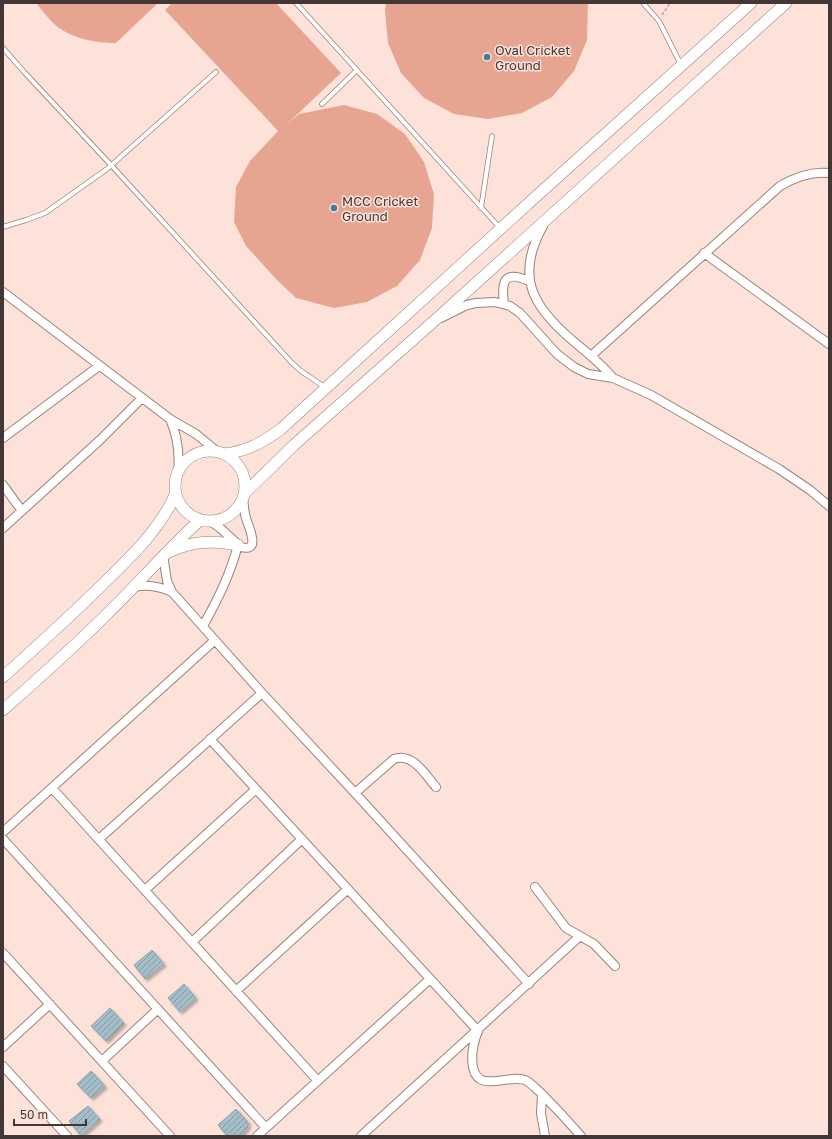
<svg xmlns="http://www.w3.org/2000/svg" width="832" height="1139" viewBox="0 0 832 1139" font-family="'Golos Text',sans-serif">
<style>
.pitch{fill:#e7a591}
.building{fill:url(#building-hatch);stroke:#8ca5b0;filter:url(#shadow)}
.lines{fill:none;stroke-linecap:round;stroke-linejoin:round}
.lane-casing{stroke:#9a827b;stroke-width:5.5}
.street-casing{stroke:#9a827b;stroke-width:10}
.secondary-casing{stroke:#9a827b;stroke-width:12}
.path{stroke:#b7a29b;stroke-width:1.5;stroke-dasharray:3 2;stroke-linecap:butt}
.lane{stroke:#fff;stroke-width:4}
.street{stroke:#fff;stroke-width:8}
.secondary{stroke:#fff;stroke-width:11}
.poi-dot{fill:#417e95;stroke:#fde2da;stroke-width:1.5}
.labels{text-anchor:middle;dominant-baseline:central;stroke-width:3;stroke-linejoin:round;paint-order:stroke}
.poi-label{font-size:13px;fill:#423734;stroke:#fde2da;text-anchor:start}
</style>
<defs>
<pattern id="building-hatch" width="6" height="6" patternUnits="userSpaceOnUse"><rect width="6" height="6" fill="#a4bec9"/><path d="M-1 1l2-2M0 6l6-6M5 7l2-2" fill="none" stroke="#879ba4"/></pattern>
<filter id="shadow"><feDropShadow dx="2.5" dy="2.5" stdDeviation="1" flood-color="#0004"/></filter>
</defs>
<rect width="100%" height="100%" fill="#fde2da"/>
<path class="pitch" d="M36 3H158L116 43C96 43 71 39 54 24 48 18 42 10 36 3Z
M172 3H276L341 73 287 124 299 114 344 105 377 114 405 134 424 162 434 194 432 228 420 260 397 286 367 302 334 308 296 298 277 280 246 246 234 222 236 187 250 161 278 131 165 10Z
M386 3H588L587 40 574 71 552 97 522 113 488 119 454 114 424 98 401 73 388 43 385 10Z"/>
<path class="building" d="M152 950 164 964 145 979 134 965Z
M184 984 196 998 180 1012 168 998Z
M110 1008 124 1023 106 1041 91 1026Z
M91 1071 105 1086 91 1098 77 1084Z
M88 1106 100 1119 81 1136 69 1121Z
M236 1109 248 1122V1127L240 1136H227L218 1125Z"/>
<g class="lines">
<g class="lane-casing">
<path id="lane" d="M296 3 500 228
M643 3 659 21 681 65
M3 48 25 73 111 165 292 363 301 371 326 388
M322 104 357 70
M481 208 492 136
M3 227 26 220 45 213 107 169 216 72"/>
</g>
<g class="street-casing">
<path id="street" d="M543 226C515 276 532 306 572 340 586 352 601 363 613 378
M704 253 829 344
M3 292 170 419 196 434 219 453
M504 304C501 281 504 270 529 281
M441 318 467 305 476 303 495 302 510 306 520 313 557 354 574 367 588 374 613 378 651 395 779 469 810 490 829 506
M591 356 780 186C795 177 811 171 829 173
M170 419C178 437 180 453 178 473
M3 438 99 366
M3 485 22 511
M210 521 220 528 241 547C262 553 248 526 246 518 244 512 244 505 243 498
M3 528 100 440 142 398
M163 555 167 581 172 592 262 693 355 793 529 984
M134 587C148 584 159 586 172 592
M203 626C218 599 230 575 238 545
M210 739 478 1031C473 1043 471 1055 473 1067 478 1095 511 1072 527 1081 532 1084 536 1089 541 1093 555 1107 568 1121 581 1136
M52 788 318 1081
M355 793 394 759C413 752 426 776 436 787
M3 832 215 640
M3 839 266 1128
M99 839 262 693
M535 887 566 928 594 944 615 966
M145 890 256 789
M192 942 302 839
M3 953 170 1136
M236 991 348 889
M3 1047 50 1004
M102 1061 158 1009
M3 1066 67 1136
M542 1095 541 1113 545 1136
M257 1136 430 979
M361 1136 580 936"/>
</g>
<g class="secondary-casing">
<path id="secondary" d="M175 486a35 35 0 1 1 70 0a35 35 0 1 1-70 0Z
M224 454C247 451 262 443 281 429L531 201 751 3
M245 493 294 445 433 322 786 3
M169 552C192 541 213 540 238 545
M3 677C37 646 71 616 104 583 132 556 160 529 176 493
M3 710C38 679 73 648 106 615 138 584 167 550 200 520"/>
</g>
<path class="path" d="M662 15 670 3"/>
<use href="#lane" class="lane"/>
<use href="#street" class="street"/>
<use href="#secondary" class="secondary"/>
</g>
<g class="poi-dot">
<circle cx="487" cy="57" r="4"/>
<circle cx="334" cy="208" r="4"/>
</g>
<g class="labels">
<g class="poi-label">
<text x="495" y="50">Oval Cricket<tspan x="495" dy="15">Ground</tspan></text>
<text x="342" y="201">MCC Cricket<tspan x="342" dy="15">Ground</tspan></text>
</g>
</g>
<rect width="832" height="1139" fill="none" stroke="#423734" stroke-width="8"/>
<path d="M14 1119v6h72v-6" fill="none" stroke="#423734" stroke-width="2"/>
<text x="20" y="1119" font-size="12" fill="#423734" stroke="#fde2da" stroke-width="3" paint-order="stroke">50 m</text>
</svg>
